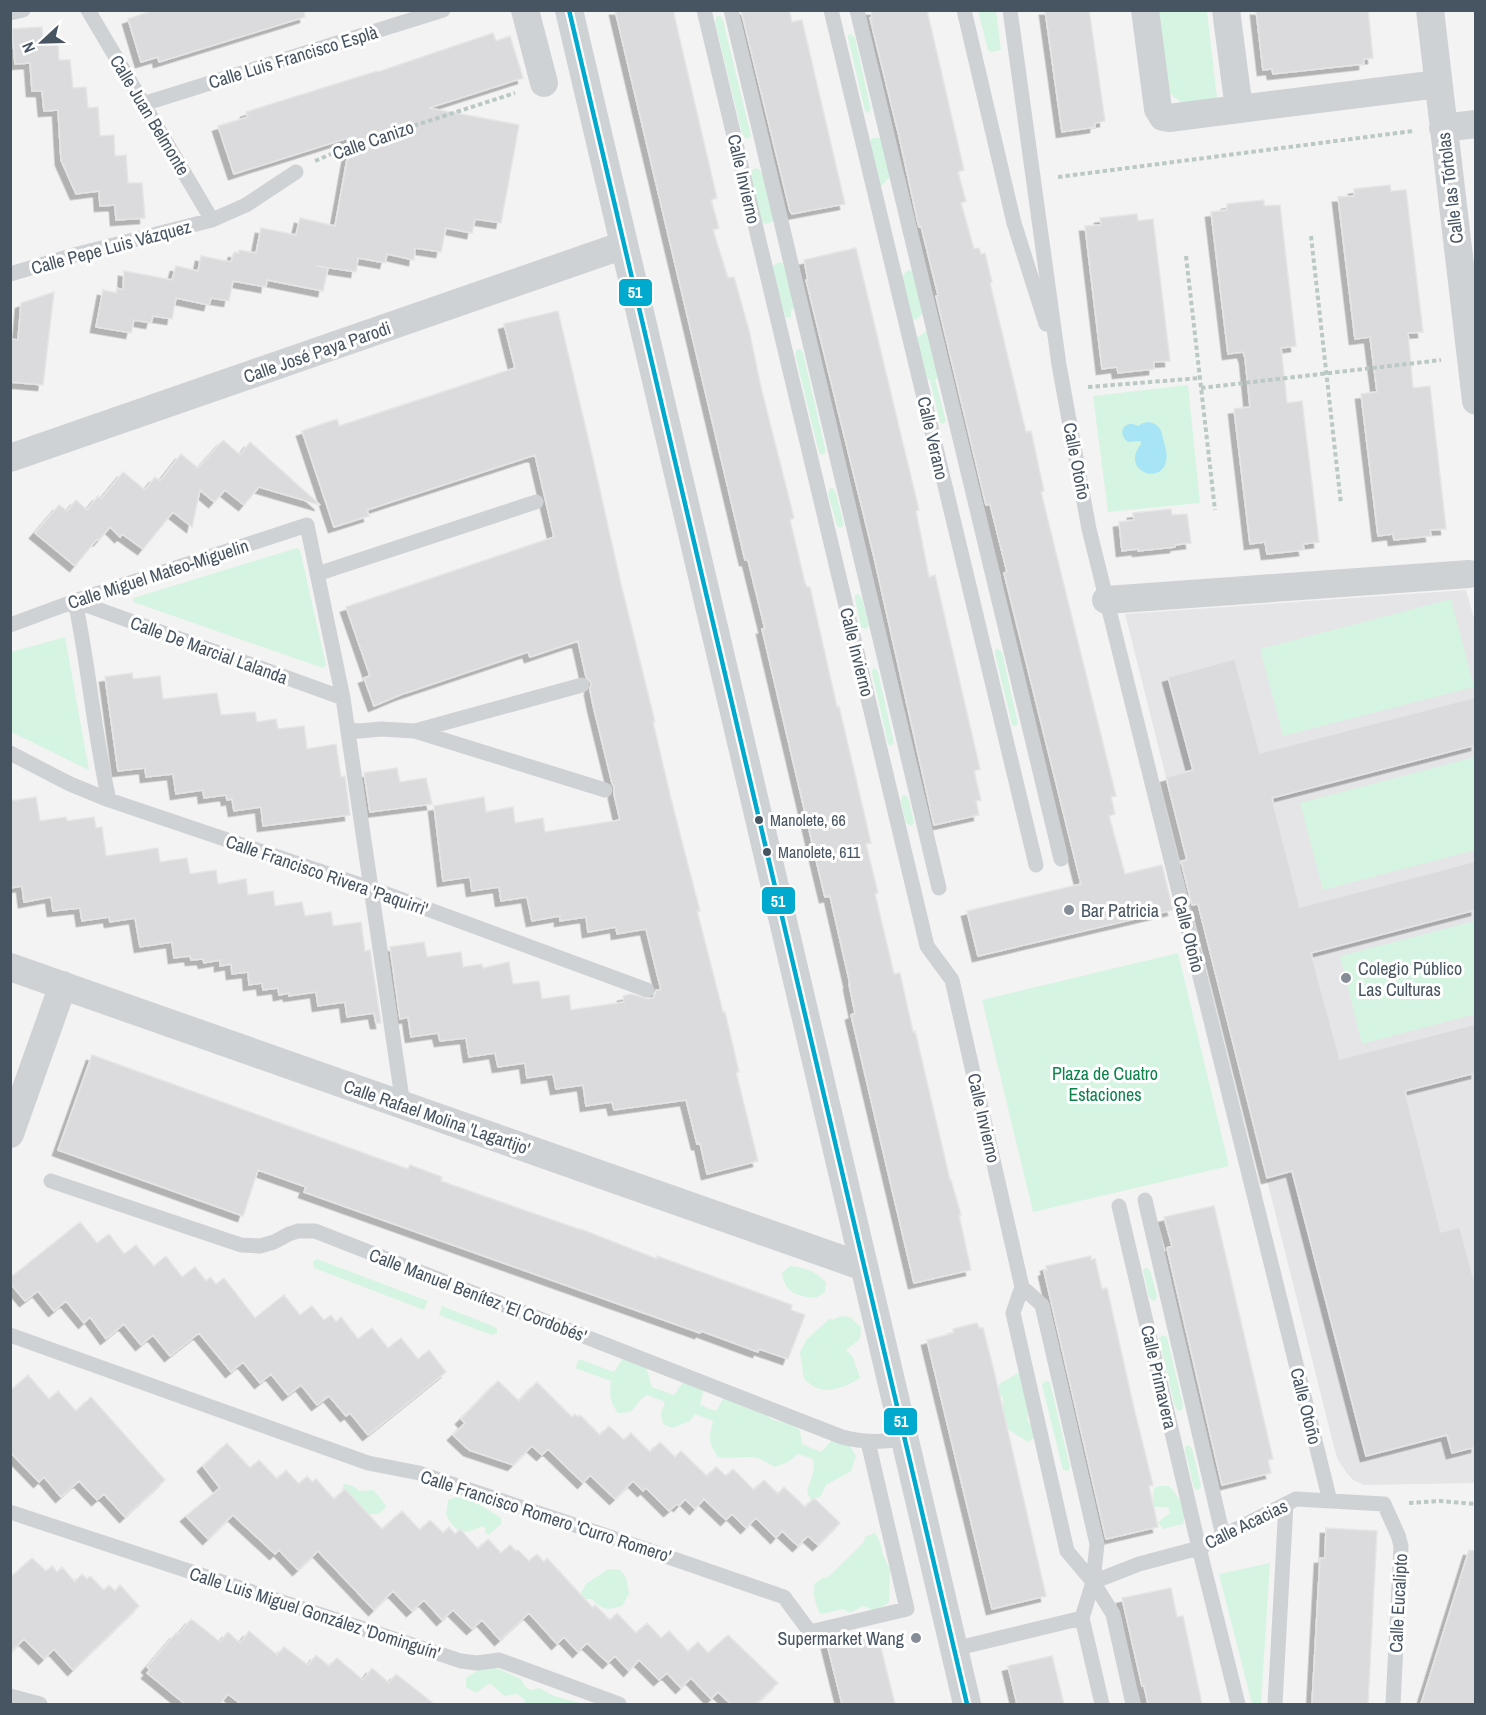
<svg xmlns="http://www.w3.org/2000/svg" width="1486" height="1715" viewBox="0 0 1486 1715" font-family="'Archivo Narrow',sans-serif">
<style>
.education{fill:#e5e4e6}
.green{fill:#d6f4e2}
.water{fill:#a7e4f6}
.building{fill:#dbdbdd;stroke:#e5e5e6;stroke-width:1.5;filter:url(#shadow)}
.lines{fill:none;stroke-linecap:round;stroke-linejoin:round}
.path{stroke:#bbc9c5;stroke-width:4;stroke-dasharray:4.5 3;stroke-linecap:butt}
.lane{stroke:#cfd2d4;stroke-width:15}
.street{stroke:#cfd2d4;stroke-width:28}
.bus-1-casing{stroke:#fff;stroke-width:9}
.bus-1{stroke:#00a9ce;stroke-width:4.5}
.bus-dot{fill:#475563;stroke:#fff;stroke-width:2}
.poi-dot{fill:#848c95;stroke:#fff;stroke-width:2}
.labels{text-anchor:middle;dominant-baseline:central;stroke-width:6;stroke-linejoin:round;paint-order:stroke}
.bus-label{font-size:16px;fill:#475563;stroke:#fff;text-anchor:start}
.street-label{font-size:18px;fill:#475563;stroke:#fff}
.poi-label{font-size:18px;fill:#475563;stroke:#fff;text-anchor:start}
.park-label{font-size:18px;fill:#0c834b;stroke:#fff}
.line-badge{stroke:#fff;stroke-width:2}
.badge-label{font-size:16px;text-anchor:middle;font-weight:bold;fill:#fff}
</style>
<defs>
<filter id="shadow"><feDropShadow dx="-5.5" dy="5.5" stdDeviation="0" flood-color="#0004"/></filter>
</defs>
<rect width="100%" height="100%" fill="#f4f3f3"/>
<path class="education" d="M1466 590 1476 626 1475 1484 1473 1483 1364 1485 1353 1480 1346 1472 1338 1460 1334 1447 1125 614Z"/>
<path class="green" d="M978 11H996L1001 50 991 52 988 50Z
M1157 11H1207L1217 98 1182 103 1168 92Z
M717 16H720L723 20 751 136 748 139 743 137 715 22Z
M851 34 855 38 871 110 868 113 865 111 848 38V35Z
M872 138H883L891 175 882 186 876 185 868 144Z
M756 168 760 170 761 173 766 176 778 219 767 224 755 220 744 174Z
M779 262 790 266 794 308 791 310V317L789 318 785 317 784 311 782 309 770 268Z
M908 270 918 272 923 313 916 320 909 318 900 278Z
M925 332 938 336 940 378 935 379 946 421 943 424 940 423 930 380 923 377 916 338Z
M797 349H800L803 353 826 452 822 455 819 453 795 354Z
M1188 385 1200 503 1108 512 1093 396Z
M830 488 834 489 836 493 844 525 840 528 837 526 828 494Z
M297 548 300 550 326 665 323 668 133 602V598Z
M858 594 862 598 869 626 865 629 861 627 855 600V595Z
M1451 599 1474 687 1283 736 1260 649Z
M65 637 89 770 11 732V652Z
M998 649 1002 652 1018 724 1015 726 1012 725 995 654V650Z
M875 668 878 672 894 743 891 746 888 744 872 673V670Z
M1475 757V850L1323 890 1300 803Z
M906 795 909 800 914 823 911 826 906 823 901 801 902 796Z
M1475 921V1014L1362 1044 1340 956Z
M1178 953 1229 1166 1033 1212 982 1000Z
M317 1259 428 1301 424 1310 314 1268 313 1264 314 1260Z
M790 1266C806 1268 815 1271 826 1282L825 1292 816 1298C796 1296 785 1293 782 1273Z
M1146 1267 1150 1270 1157 1296 1156 1300 1153 1301 1149 1297 1143 1270Z
M442 1306 495 1327 497 1329V1333L491 1335 439 1315Z
M841 1316 850 1317 861 1327 860 1339 846 1350 853 1357 860 1378C849 1385 831 1394 817 1388 813 1387 808 1382 804 1379L800 1353 806 1340 830 1318 832 1320Z
M1162 1335 1167 1337 1183 1405 1182 1410 1179 1411 1175 1407 1159 1339Z
M632 1358 646 1367 652 1387 674 1395 684 1381 704 1389 700 1405 716 1411 723 1399 734 1393 773 1420 793 1424 800 1431 802 1444 821 1452C827 1447 830 1441 836 1436L848 1443 856 1456 851 1471 826 1485 821 1496 811 1501 807 1491 814 1470 813 1459 798 1454 788 1462 775 1467C769 1464 763 1460 757 1458 744 1455 731 1460 718 1457 707 1440 709 1439 713 1421L695 1414 690 1421 672 1428 663 1424 661 1413 665 1402 647 1395C640 1398 636 1407 630 1412L618 1413C610 1402 609 1395 611 1381L575 1368 579 1359 614 1372 622 1360Z
M1018 1373 1024 1375 1030 1409 1027 1419 1033 1429 1034 1438 1028 1442 1009 1430 1002 1422 1003 1399 998 1391 999 1384Z
M1045 1381H1049L1050 1383 1070 1467 1068 1471 1063 1470 1042 1385Z
M1188 1445 1192 1448 1201 1486 1198 1490 1194 1488 1185 1451 1186 1446Z
M344 1484 353 1486 360 1491 373 1490 382 1500 386 1507 379 1514H367L342 1490Z
M1159 1486H1169C1179 1497 1188 1510 1183 1524L1163 1529 1158 1522 1170 1513 1168 1507H1155L1152 1504 1154 1488Z
M456 1497 472 1500 501 1518V1524L489 1535 485 1533 486 1529 483 1526C462 1535 458 1535 446 1515L448 1500Z
M875 1533 880 1542 883 1555 890 1569 889 1602 882 1607 873 1610 863 1606 850 1613 843 1609 821 1614C817 1609 814 1599 814 1593 814 1590 815 1587 814 1584L822 1578H827L864 1542 865 1537Z
M1270 1563 1261 1704H1252L1219 1574Z
M608 1569 620 1570 626 1577 629 1594 622 1606C607 1610 603 1611 592 1599H585L580 1594 586 1584Z
M484 1667H494L521 1679 525 1687 531 1690 539 1688 554 1696 583 1704H524L525 1700 517 1694 504 1696 491 1684H488L476 1693 466 1687V1678L475 1672Z"/>
<path class="water" d="M1149 422C1159 424 1162 430 1163 439 1165 446 1168 455 1166 462 1160 486 1120 470 1141 444V441L1128 442C1116 432 1125 419 1138 426L1143 423Z"/>
<path class="building" d="M154 10H304L305 17 159 62 158 57 141 62 128 19Z
M615 10H673L717 198 711 200 719 228 713 230 728 278 734 277 749 330 761 387 794 518 790 520 805 583 807 587H810L837 707 839 706 871 843 866 844 878 893 875 894 894 974 900 973 913 1032 915 1031 916 1035 950 1180H951L961 1215H959L971 1270 914 1283 851 1015 855 1013 849 984H850L830 896 825 897 818 868 762 629H765L748 560H745Z
M741 10H789L792 22 802 20 845 204 792 214 790 211Z
M871 10H927L964 170 958 172 966 201 961 203 974 249 979 248 981 254 985 253 992 282 990 283 1026 432 1031 431 1044 491 1041 492 1116 796 1111 797 1115 814 1109 816 1125 874 1162 865 1173 910 978 956 967 911 1081 884 1004 573 1007 572 990 504 986 505 936 296 938 295 921 226 919 227 918 223 899 136 870 18 872 17Z
M1045 10H1089L1105 121 1095 123V127L1062 132Z
M1256 10H1368L1373 58 1364 59V64L1273 74 1272 69 1263 70Z
M42 27 43 41 58 40 59 60H70L73 88 86 87 88 108 98 107 100 136 114 135 115 156 126 155 128 183H142L145 218 116 220 115 205 100 206 99 191 76 194 61 160 58 110 44 111 42 91H32L30 63 15 64 12 29Z
M493 33 496 41 510 36 523 78 429 108 519 125 501 223 475 219 472 233 446 228 441 252 415 248 414 260 387 254 385 263 358 258 356 272 317 266 328 268 323 291 267 280 266 287 233 281 229 301 211 298 209 305 176 298 172 319 153 316 151 323 134 320 131 333 96 327 103 290 116 293 117 288 123 290 124 271 172 280 176 266 198 271 201 256 231 262 234 252 239 253V250L256 253 261 228 296 235 300 218 335 226 351 137 234 174 218 126 248 117 246 112 377 71 378 72Z
M1390 185 1391 191 1406 190 1423 332 1408 333 1413 388 1430 386 1446 529 1430 530 1431 536 1394 540 1393 534 1378 536 1361 394 1377 392 1370 337 1355 339 1338 197 1354 196V189Z
M1264 200V206L1280 205 1296 346 1281 348 1287 403 1302 401 1319 542 1303 544 1304 550 1267 554 1265 542 1250 544 1234 409 1250 407 1245 358 1243 352 1228 354 1211 212 1227 210V204Z
M1137 214 1138 221 1153 219 1170 361 1154 362V369L1118 373 1117 367 1102 369 1085 226 1101 225 1100 218Z
M856 248 919 510 916 511 929 577 935 575 980 769 974 771 981 800 976 801 979 815 934 825 874 557 806 280H808L804 260Z
M54 292 43 385 10 382V339L18 340 21 303Z
M558 311 593 459 620 580 655 722H653L671 799 694 888 700 911H697L723 1012H725L739 1072H736L758 1161 707 1174 700 1143 697 1144 686 1100 614 1110 612 1102 586 1106 583 1085 556 1089 553 1074 527 1078 525 1063 498 1067 495 1053 469 1057 466 1038 440 1041 438 1033 411 1037 408 1017 400 1019 390 947 424 942 427 957 461 952 463 967 482 964 483 968 509 962 513 984 539 981 542 999 569 995 571 1010 624 1002 623 996 631 994 649 999 654 997 656 990H661L646 929 617 934 616 927 588 932 586 917 560 921V916L532 921 527 897 501 901 499 887 472 891 470 877 443 881 434 806 484 797 486 812 513 807 515 823 543 818 545 832 620 820 614 794V787L612 783 593 705 590 690 591 683 586 677 578 641 530 657 528 652 400 695 374 706 364 678 370 676 346 607 554 537 535 455 367 510 369 516 334 527 302 431 337 419 339 426 515 368 504 324Z
M223 440 240 455 250 442 320 505 259 487 244 505 225 490 214 502 200 490 192 527 173 512 143 549 122 534 120 537 110 527 99 540 97 539 75 566 35 533 59 505 67 511 76 500 87 510 98 496 101 499 123 472 145 490 155 477 160 481 181 454 198 468Z
M1171 509 1172 515 1187 514 1191 543 1175 545V547L1138 551V549L1122 551 1119 522 1134 520 1133 513Z
M1235 659 1260 753 1476 697V745L1272 798 1300 907 1476 861V910L1311 953 1340 1059 1476 1024V1073L1405 1091 1441 1232 1460 1227 1476 1288V1447L1452 1453 1447 1435 1366 1456 1292 1171 1267 1178 1198 904 1192 905 1181 861 1187 860 1166 777 1193 770 1168 677Z
M132 673 133 679 160 676 163 699 217 693 221 715 255 712 257 722 276 719 278 729 304 726 307 749 336 744 341 777 345 776 350 815 263 826 261 807 234 811 232 799 227 800 226 795 204 798 203 790 176 794 173 774 146 777 145 768 118 771 105 677Z
M397 768 400 782 426 778 432 804 370 812 364 773Z
M36 797 40 821 66 817 67 821 94 817 96 828 102 827 106 856 158 848 160 862 187 858 190 874 216 870 218 884 246 879 248 895 273 891 275 906 302 902 305 916 331 912 333 926 361 922 365 951 370 950 381 1023H376L374 1013 347 1017 345 1002 318 1006 316 992 289 996V993L279 995 278 988 263 990 262 983 249 985 248 972 232 974 231 964 220 966V960L204 963 203 959 191 960 190 956 174 958 172 942 140 947 135 918 110 922 109 917 82 921 80 908 53 911 51 897 24 902 22 886 10 888V801Z
M92 1055 408 1169 410 1165 442 1177 441 1181 581 1230V1229L657 1259V1256L792 1305 791 1310 805 1315 788 1359 759 1349 758 1352 701 1331 700 1333 304 1192 306 1187 258 1170 243 1216 58 1150Z
M1214 1206 1273 1459 1268 1460 1271 1473 1222 1485 1167 1248 1172 1246 1164 1217Z
M80 1222 97 1243 109 1234 124 1254 136 1245 154 1266 166 1256 182 1277 195 1267 206 1281 210 1277 216 1284 224 1278 255 1318 284 1295 300 1315 312 1306 324 1320 331 1315 336 1322 341 1317 358 1339 372 1328 388 1348 401 1338 418 1359 429 1350 446 1372 368 1435 350 1413 346 1416 329 1396 317 1405 301 1385 288 1395 271 1374 260 1383 243 1362 231 1372 199 1333 170 1356 153 1335 141 1345 124 1324 106 1339 90 1317 84 1323 66 1301 54 1311 38 1291 25 1301 10 1283V1278Z
M1091 1256V1260L1095 1259 1102 1289 1107 1288 1134 1408 1153 1485 1149 1486 1158 1527 1106 1539 1044 1271 1047 1270 1046 1266Z
M977 1323 979 1328H983L994 1371 1046 1596 992 1609 927 1340 954 1333 953 1329Z
M28 1375 49 1399 58 1391 76 1411 91 1397 165 1480 125 1517 104 1494 97 1500 79 1481 61 1497 44 1477 39 1482 10 1452V1391Z
M498 1381 519 1401 537 1382 572 1417 575 1414 578 1417 580 1415 600 1435 609 1426 624 1440 631 1433 650 1452 660 1442 675 1457 681 1451 707 1476 716 1467 726 1476 733 1469 754 1490 764 1480 778 1494 784 1487 805 1507 814 1498 840 1523 818 1545 808 1536 798 1546 782 1531 776 1538 756 1518 746 1528 732 1514 726 1520 704 1499 695 1509 685 1499 679 1506 677 1504 669 1511 646 1488 643 1491 633 1481 615 1499 590 1475 583 1483 548 1449 542 1455 532 1446 513 1465 469 1450 453 1435 465 1423 461 1419Z
M227 1443 250 1468 259 1460 277 1479 286 1470 299 1484 307 1476 312 1482 316 1479 334 1499 345 1489 382 1529 402 1511 420 1530 430 1520 443 1533 449 1527 455 1534 460 1529 478 1549 488 1539 501 1553 510 1545 516 1551 518 1550 529 1561 537 1554 544 1562 547 1558 593 1608 595 1605 610 1620 617 1613 636 1633 647 1623 661 1638 669 1631 688 1651 698 1642 708 1653 728 1635 778 1683 756 1704H731L718 1692 711 1699 691 1678 681 1688 667 1673 659 1680 639 1660 629 1671 615 1656 608 1663 587 1643 578 1652 564 1637 557 1644 529 1613 500 1640 482 1620 472 1629 453 1610 442 1620 424 1600 412 1611 393 1591 374 1610 318 1551 298 1570 279 1550 275 1554 233 1515 208 1539 186 1516 220 1488 203 1466Z
M1326 1528 1377 1531 1368 1704H1312L1320 1558H1325Z
M1469 1550 1476 1551V1704H1421Z
M32 1558 46 1571 52 1566 57 1572 62 1567 75 1582 82 1574 87 1579 90 1576 104 1590 109 1585 115 1591 120 1585 139 1606 73 1670 54 1649 44 1659 24 1639 10 1653V1578Z
M1171 1588 1177 1617 1183 1616 1202 1704H1148L1144 1686H1142L1122 1598Z
M191 1619 220 1642 228 1632 240 1643 249 1631 277 1655 284 1647 308 1665 316 1655 329 1666 337 1658 363 1680 372 1668 389 1683 396 1674 434 1704H241L228 1694 220 1704H185L147 1673 150 1670 147 1667 176 1633 178 1635Z
M877 1632 895 1704H842L827 1644Z
M1052 1656 1064 1704H1017L1008 1666Z"/>
<g class="lines">
<path class="path" d="M315 161 345 148 515 93
M1058 177 1413 131
M1311 236 1341 504
M1186 256 1215 510
M1088 387 1200 378
M1201 388 1441 360
M1409 1503 1440 1501 1476 1504"/>
<path class="lane" d="M88 10 212 220
M704 10 927 946 952 980 1022 1287 1013 1313 1067 1551 1093 1582 1113 1614 1133 1704
M731 10 939 888
M831 10 1036 865
M857 10 1061 859
M964 10 1014 223 1046 324
M1010 10 1059 365 1089 529 1330 1501
M10 13 23 10
M143 104 443 10
M10 274 78 254 212 220 246 205 296 172
M317 574 536 502
M75 601 343 698
M75 601C89 667 94 734 109 800
M10 625 75 601 307 525 343 698 403 1105
M348 730 360 731 381 729 415 731 605 790
M415 731 582 685
M10 753 70 784 109 800 373 889 647 990
M51 1181 241 1245 260 1246 274 1242 289 1234 298 1231H315L842 1437C865 1443 881 1442 904 1439
M1145 1200 1223 1536
M1119 1206 1199 1548 1238 1704
M1022 1287 1042 1305 1097 1544 1093 1582 1082 1618 1102 1704
M10 1335 368 1463 419 1473 622 1541 784 1597 810 1632 907 1609 868 1442
M10 1512 461 1661 477 1663 499 1660 619 1704
M1093 1582 1139 1564 1199 1548 1296 1499 1384 1504 1398 1535 1401 1546 1393 1704
M954 1649 1082 1618
M10 1696 40 1704
M1275 1704 1286 1504"/>
<path class="street" d="M525 10 544 83
M569 10 967 1704
M1145 10 1158 109 1163 117 1169 118 1239 109 1226 10
M1430 10 1476 401
M1239 109 1438 84
M1443 128 1476 124
M10 458 624 245
M1106 600 1469 574
M10 967 864 1267
M10 1134 63 985"/>
<g class="bus-1-casing">
<path id="bus-1" d="M569 10 967 1704"/>
</g>
<use href="#bus-1" class="bus-1"/>
</g>
<g class="bus-dot">
<circle cx="759" cy="820" r="5"/>
<circle cx="767" cy="852" r="5"/>
</g>
<g class="poi-dot">
<circle cx="1069" cy="910" r="6"/>
<circle cx="1346" cy="978" r="6"/>
<circle cx="916" cy="1638" r="6"/>
</g>
<g class="labels">
<g class="bus-label">
<text x="770" y="820">Manolete, 66</text>
<text x="778" y="852">Manolete, 611</text>
</g>
<g class="street-label">
<text transform="translate(293 57) rotate(-17)">Calle Luis Francisco Esplà</text>
<text transform="translate(150 115) rotate(59)">Calle Juan Belmonte</text>
<text transform="translate(373 140) rotate(-19)">Calle Canizo</text>
<text transform="translate(744 179) rotate(77)">Calle Invierno</text>
<text transform="translate(1450 188) rotate(-97)">Calle las Tórtolas</text>
<text transform="translate(111 247) rotate(-15)">Calle Pepe Luis Vázquez</text>
<text transform="translate(317 352) rotate(-19)">Calle José Paya Parodi</text>
<text transform="translate(933 438) rotate(77)">Calle Verano</text>
<text transform="translate(1077 461) rotate(79)">Calle Otoño</text>
<text transform="translate(158 574) rotate(-18)">Calle Miguel Mateo-Miguelin</text>
<text transform="translate(209 650) rotate(20)">Calle De Marcial Lalanda</text>
<text transform="translate(857 652) rotate(76)">Calle Invierno</text>
<text transform="translate(327 875) rotate(19)">Calle Francisco Rivera 'Paquirri'</text>
<text transform="translate(1189 934) rotate(76)">Calle Otoño</text>
<text transform="translate(437 1117) rotate(19)">Calle Rafael Molina 'Lagartijo'</text>
<text transform="translate(984 1118) rotate(77)">Calle Invierno</text>
<text transform="translate(478 1295) rotate(21)">Calle Manuel Benítez 'El Cordobés'</text>
<text transform="translate(1159 1377) rotate(77)">Calle Primavera</text>
<text transform="translate(1306 1406) rotate(76)">Calle Otoño</text>
<text transform="translate(546 1516) rotate(18)">Calle Francisco Romero 'Curro Romero'</text>
<text transform="translate(1246 1524) rotate(-26)">Calle Acacias</text>
<text transform="translate(1398 1603) rotate(-87)">Calle Eucalipto</text>
<text transform="translate(315 1613) rotate(18)">Calle Luis Miguel González 'Dominguín'</text>
</g>
<g class="poi-label">
<text x="1081" y="910">Bar Patricia</text>
<text x="1358" y="968">Colegio Público<tspan x="1358" dy="21">Las Culturas</tspan></text>
<text x="904" y="1638" text-anchor="end">Supermarket Wang</text>
</g>
<g class="park-label">
<text x="1105" y="1073">Plaza de Cuatro<tspan x="1105" dy="21">Estaciones</tspan></text>
</g>
</g>
<g class="line-badge">
<rect x="618" y="278" width="35" height="29" rx="6" fill="#00a9ce"/>
<rect x="761" y="886" width="35" height="29" rx="6" fill="#00a9ce"/>
<rect x="883" y="1407" width="35" height="29" rx="6" fill="#00a9ce"/>
</g>
<g class="badge-label">
<text x="635" y="298">51</text>
<text x="778" y="907">51</text>
<text x="901" y="1427">51</text>
</g>
<rect width="1486" height="1715" fill="none" stroke="#475563" stroke-width="24"/>
<g transform="translate(42 42) rotate(248)" stroke="#ffffff" stroke-width="4.5" paint-order="stroke">
<path d="M0-4.5L10 22L0 15L-10 22Z" fill="#475563"/>
<text y="-9" font-size="16" font-weight="bold" text-anchor="middle" fill="#475563">N</text>
</g>
</svg>
